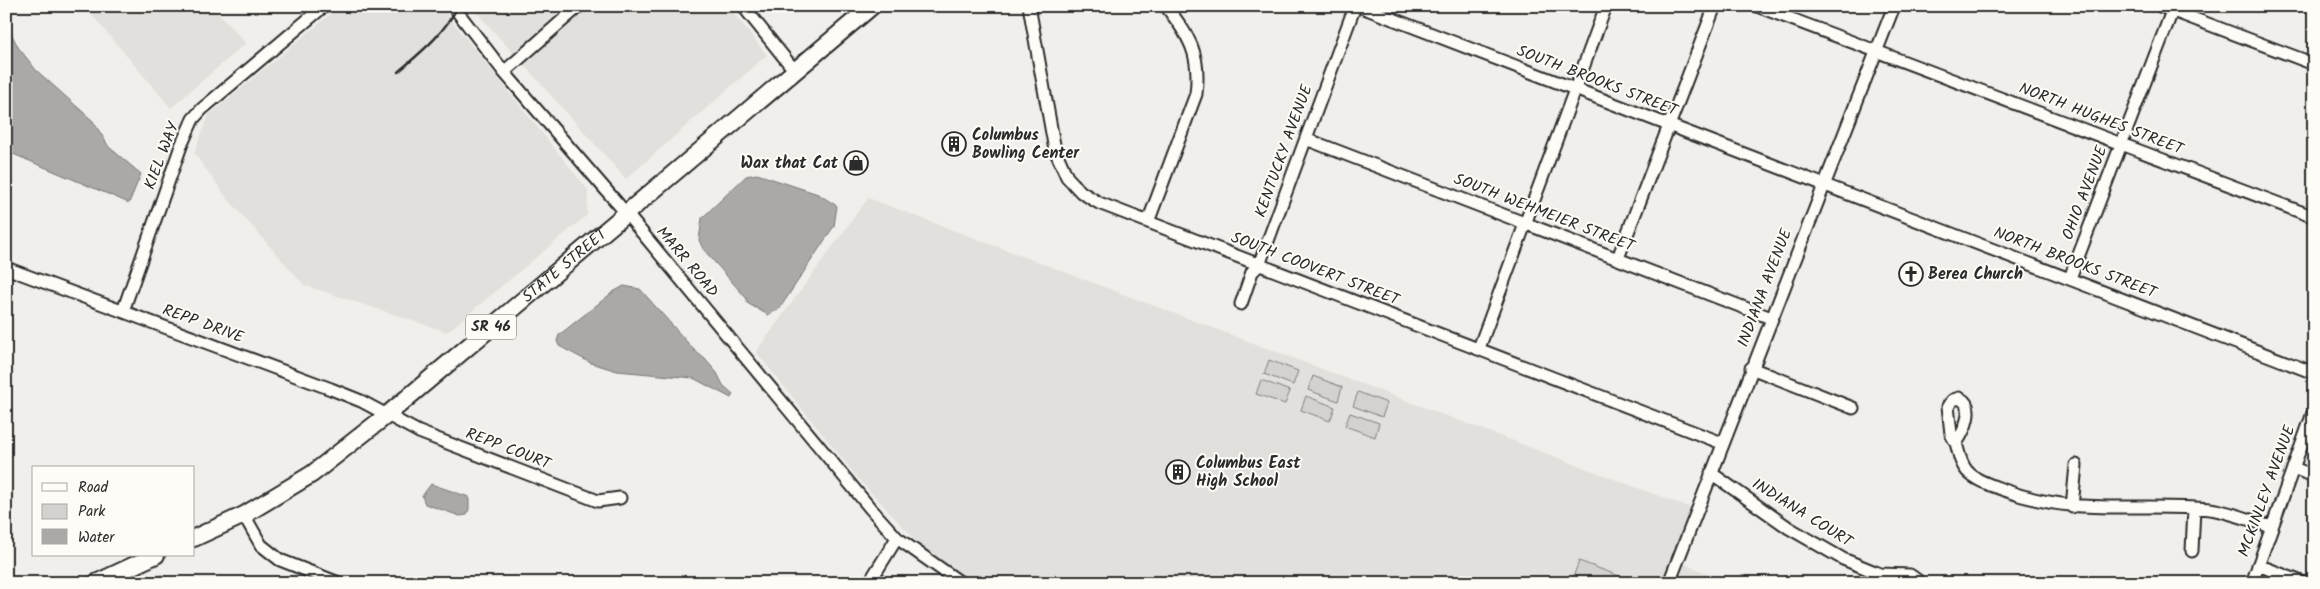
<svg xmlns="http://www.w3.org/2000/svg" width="2320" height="589" viewBox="0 0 2320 589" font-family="Kalam,sans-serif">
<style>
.built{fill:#e1e0dc}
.green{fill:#d3d2cf;stroke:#7f7e7d}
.water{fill:#aaa9a7;stroke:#777775}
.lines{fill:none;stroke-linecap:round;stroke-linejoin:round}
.minor-casing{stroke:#2b2b2b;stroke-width:15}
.highway-casing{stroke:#2b2b2b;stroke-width:20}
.minor{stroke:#fdfcf7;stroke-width:11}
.highway{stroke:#fdfcf7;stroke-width:16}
.rail{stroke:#2b2b2b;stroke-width:2.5}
.labels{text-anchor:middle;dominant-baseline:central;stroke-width:4;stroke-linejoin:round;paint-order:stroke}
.shield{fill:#fdfcf7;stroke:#6a6a68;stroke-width:1}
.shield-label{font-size:15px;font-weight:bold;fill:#2b2b2b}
.street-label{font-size:16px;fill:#2b2b2b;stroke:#fdfcf7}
.poi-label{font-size:16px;font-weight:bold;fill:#2b2b2b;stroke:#fdfcf7;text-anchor:start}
</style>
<rect width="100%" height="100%" fill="#f0efeb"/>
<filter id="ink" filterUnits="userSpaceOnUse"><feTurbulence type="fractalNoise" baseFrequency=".02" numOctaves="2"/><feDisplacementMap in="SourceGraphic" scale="10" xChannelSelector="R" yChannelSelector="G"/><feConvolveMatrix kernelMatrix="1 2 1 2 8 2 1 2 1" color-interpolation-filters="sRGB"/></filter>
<g filter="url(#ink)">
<path class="built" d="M94 6H211L246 43 171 108 91 14Z
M340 6H440L588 190 587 215 447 332 304 285 227 198 194 153 209 115Z
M471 6H728L767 55 626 179Z
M868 198 1691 508 1663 583H973L924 549 861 482 756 352Z
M1685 564 1731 583H1678Z"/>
<path class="green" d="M1269 360 1298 371 1293 385 1264 374Z
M1313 376 1342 387 1338 401 1308 390Z
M1261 380 1290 391 1285 404 1256 394Z
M1358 392 1387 403 1382 417 1353 406Z
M1306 396 1335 407 1330 421 1301 410Z
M1350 413 1379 423 1375 437 1345 426Z
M1579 561 1638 583H1571Z
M162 575 177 583H128Z"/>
<path class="water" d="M6 23 18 47 36 70 93 121 109 147 141 174 129 203 6 151Z
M757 174 818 194 837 206 834 226 780 308 768 315 747 303V299L703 249 699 240 702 218 746 176Z
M624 286 640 289 695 351 705 359 717 373 723 385 733 394 731 398 693 378 617 371 591 363 559 346 557 341 559 335 613 292Z
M431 484 469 497V509L467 515 460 516 425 504 422 496Z"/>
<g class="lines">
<g class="minor-casing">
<path id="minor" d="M453 6 504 72 625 212 870 508 897 538 961 583
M743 6 795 71
M1029 6 1055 150 1067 177 1081 192 1099 203 1722 443
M1359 6 2314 373
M1757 6 2314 217
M2160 6 2314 64
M504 72 579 6
M1306 139 1771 318
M1148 222 1196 94C1201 53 1189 37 1166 6
M1618 258 1715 6
M6 268 331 389 361 401 419 432 598 501 620 498
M2070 278 2174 6
M1241 304 1252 272 1259 265 1355 6
M123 311 181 146 193 119 202 109 324 6
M1479 348 1606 6
M1751 368 1853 408
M1956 443 1951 434 1948 406 1953 400 1959 398C1977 405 1964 432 1956 443 1959 453 1960 463 1967 471 1976 481 1991 485 2004 490 2076 517 2136 502 2210 509 2231 512 2252 521 2272 527
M2293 468 2314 476
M1711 473 1789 528 1843 559 1880 574 1910 575 1917 580V583
M2072 507 2076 465
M244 515 261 545 280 560 339 583
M2192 551 2194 508
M2258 565 2304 583
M869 583 897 538
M1669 583 1894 6
M2252 583 2314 410"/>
</g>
<g class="highway-casing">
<g id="highway">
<path id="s1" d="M194 538 244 515 312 474 387 415 872 6"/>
<path d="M96 583 156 555"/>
</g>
</g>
<use href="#minor" class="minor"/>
<use href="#highway" class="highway"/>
<path class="rail" d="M398 72C421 52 444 34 458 6"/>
</g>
</g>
<defs>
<g id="building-ring" transform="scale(1.25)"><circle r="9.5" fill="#fdfcf7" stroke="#2b2b2b" stroke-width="1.5"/><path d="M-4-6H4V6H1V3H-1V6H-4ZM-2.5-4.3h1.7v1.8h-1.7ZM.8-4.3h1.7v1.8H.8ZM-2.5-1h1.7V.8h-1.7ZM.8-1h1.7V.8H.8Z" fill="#2b2b2b"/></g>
<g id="shop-ring" transform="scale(1.25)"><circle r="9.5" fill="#fdfcf7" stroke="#2b2b2b" stroke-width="1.5"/><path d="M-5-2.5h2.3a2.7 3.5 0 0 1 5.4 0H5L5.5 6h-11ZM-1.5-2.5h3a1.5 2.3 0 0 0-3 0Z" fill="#2b2b2b"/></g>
<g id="church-ring" transform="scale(1.25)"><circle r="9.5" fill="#fdfcf7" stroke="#2b2b2b" stroke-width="1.5"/><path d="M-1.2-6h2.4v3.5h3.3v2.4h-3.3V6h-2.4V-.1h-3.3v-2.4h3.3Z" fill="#2b2b2b"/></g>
</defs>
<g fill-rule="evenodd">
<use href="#building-ring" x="954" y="144"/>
<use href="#shop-ring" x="856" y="163"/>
<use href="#church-ring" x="1911" y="274"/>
<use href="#building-ring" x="1178" y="472"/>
</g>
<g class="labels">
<rect class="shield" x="466" y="314.5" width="50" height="25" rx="4"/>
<g class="shield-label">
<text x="491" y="327">SR 46</text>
</g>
<g class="street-label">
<text transform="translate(1597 81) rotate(21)">SOUTH BROOKS STREET</text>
<text transform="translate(2101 119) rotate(21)">NORTH HUGHES STREET</text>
<text transform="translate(1284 151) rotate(-70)">KENTUCKY AVENUE</text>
<text transform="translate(162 156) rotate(-69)">KIEL WAY</text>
<text transform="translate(2085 193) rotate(-69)">OHIO AVENUE</text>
<text transform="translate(1544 213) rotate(21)">SOUTH WEHMEIER STREET</text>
<text transform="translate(687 262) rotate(50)">MARR ROAD</text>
<text transform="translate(2075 263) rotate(21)">NORTH BROOKS STREET</text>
<text stroke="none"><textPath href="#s1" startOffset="462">STATE STREET</textPath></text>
<text transform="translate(1315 269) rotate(21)">SOUTH COOVERT STREET</text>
<text transform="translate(1765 288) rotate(-69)">INDIANA AVENUE</text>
<text transform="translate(203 324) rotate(20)">REPP DRIVE</text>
<text transform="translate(508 449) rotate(21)">REPP COURT</text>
<text transform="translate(2267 491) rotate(-70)">MCKINLEY AVENUE</text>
<text transform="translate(1802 513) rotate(32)">INDIANA COURT</text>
</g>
<g class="poi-label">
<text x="972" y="135">Columbus<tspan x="972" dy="18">Bowling Center</tspan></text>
<text x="838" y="163" text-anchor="end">Wax that Cat</text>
<text x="1928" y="274">Berea Church</text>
<text x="1196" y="463">Columbus East<tspan x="1196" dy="18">High School</tspan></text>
</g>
</g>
<rect width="2320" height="589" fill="none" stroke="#fdfcf7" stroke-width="25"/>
<rect x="12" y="12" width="2295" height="564" fill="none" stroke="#2b2b2b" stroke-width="2" filter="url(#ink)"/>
<rect x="32" y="466" width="162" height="90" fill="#fdfcf7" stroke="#a9a8a5"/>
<rect x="42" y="483" width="25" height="8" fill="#fdfcf7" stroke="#a9a8a5"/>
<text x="78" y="492" font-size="15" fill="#2b2b2b">Road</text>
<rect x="42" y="504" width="25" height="15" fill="#d3d2cf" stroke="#a9a8a5"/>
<text x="78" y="516" font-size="15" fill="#2b2b2b">Park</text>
<rect x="42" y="529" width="25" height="15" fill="#aaa9a7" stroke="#a9a8a5"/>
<text x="78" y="542" font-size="15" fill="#2b2b2b">Water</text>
</svg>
